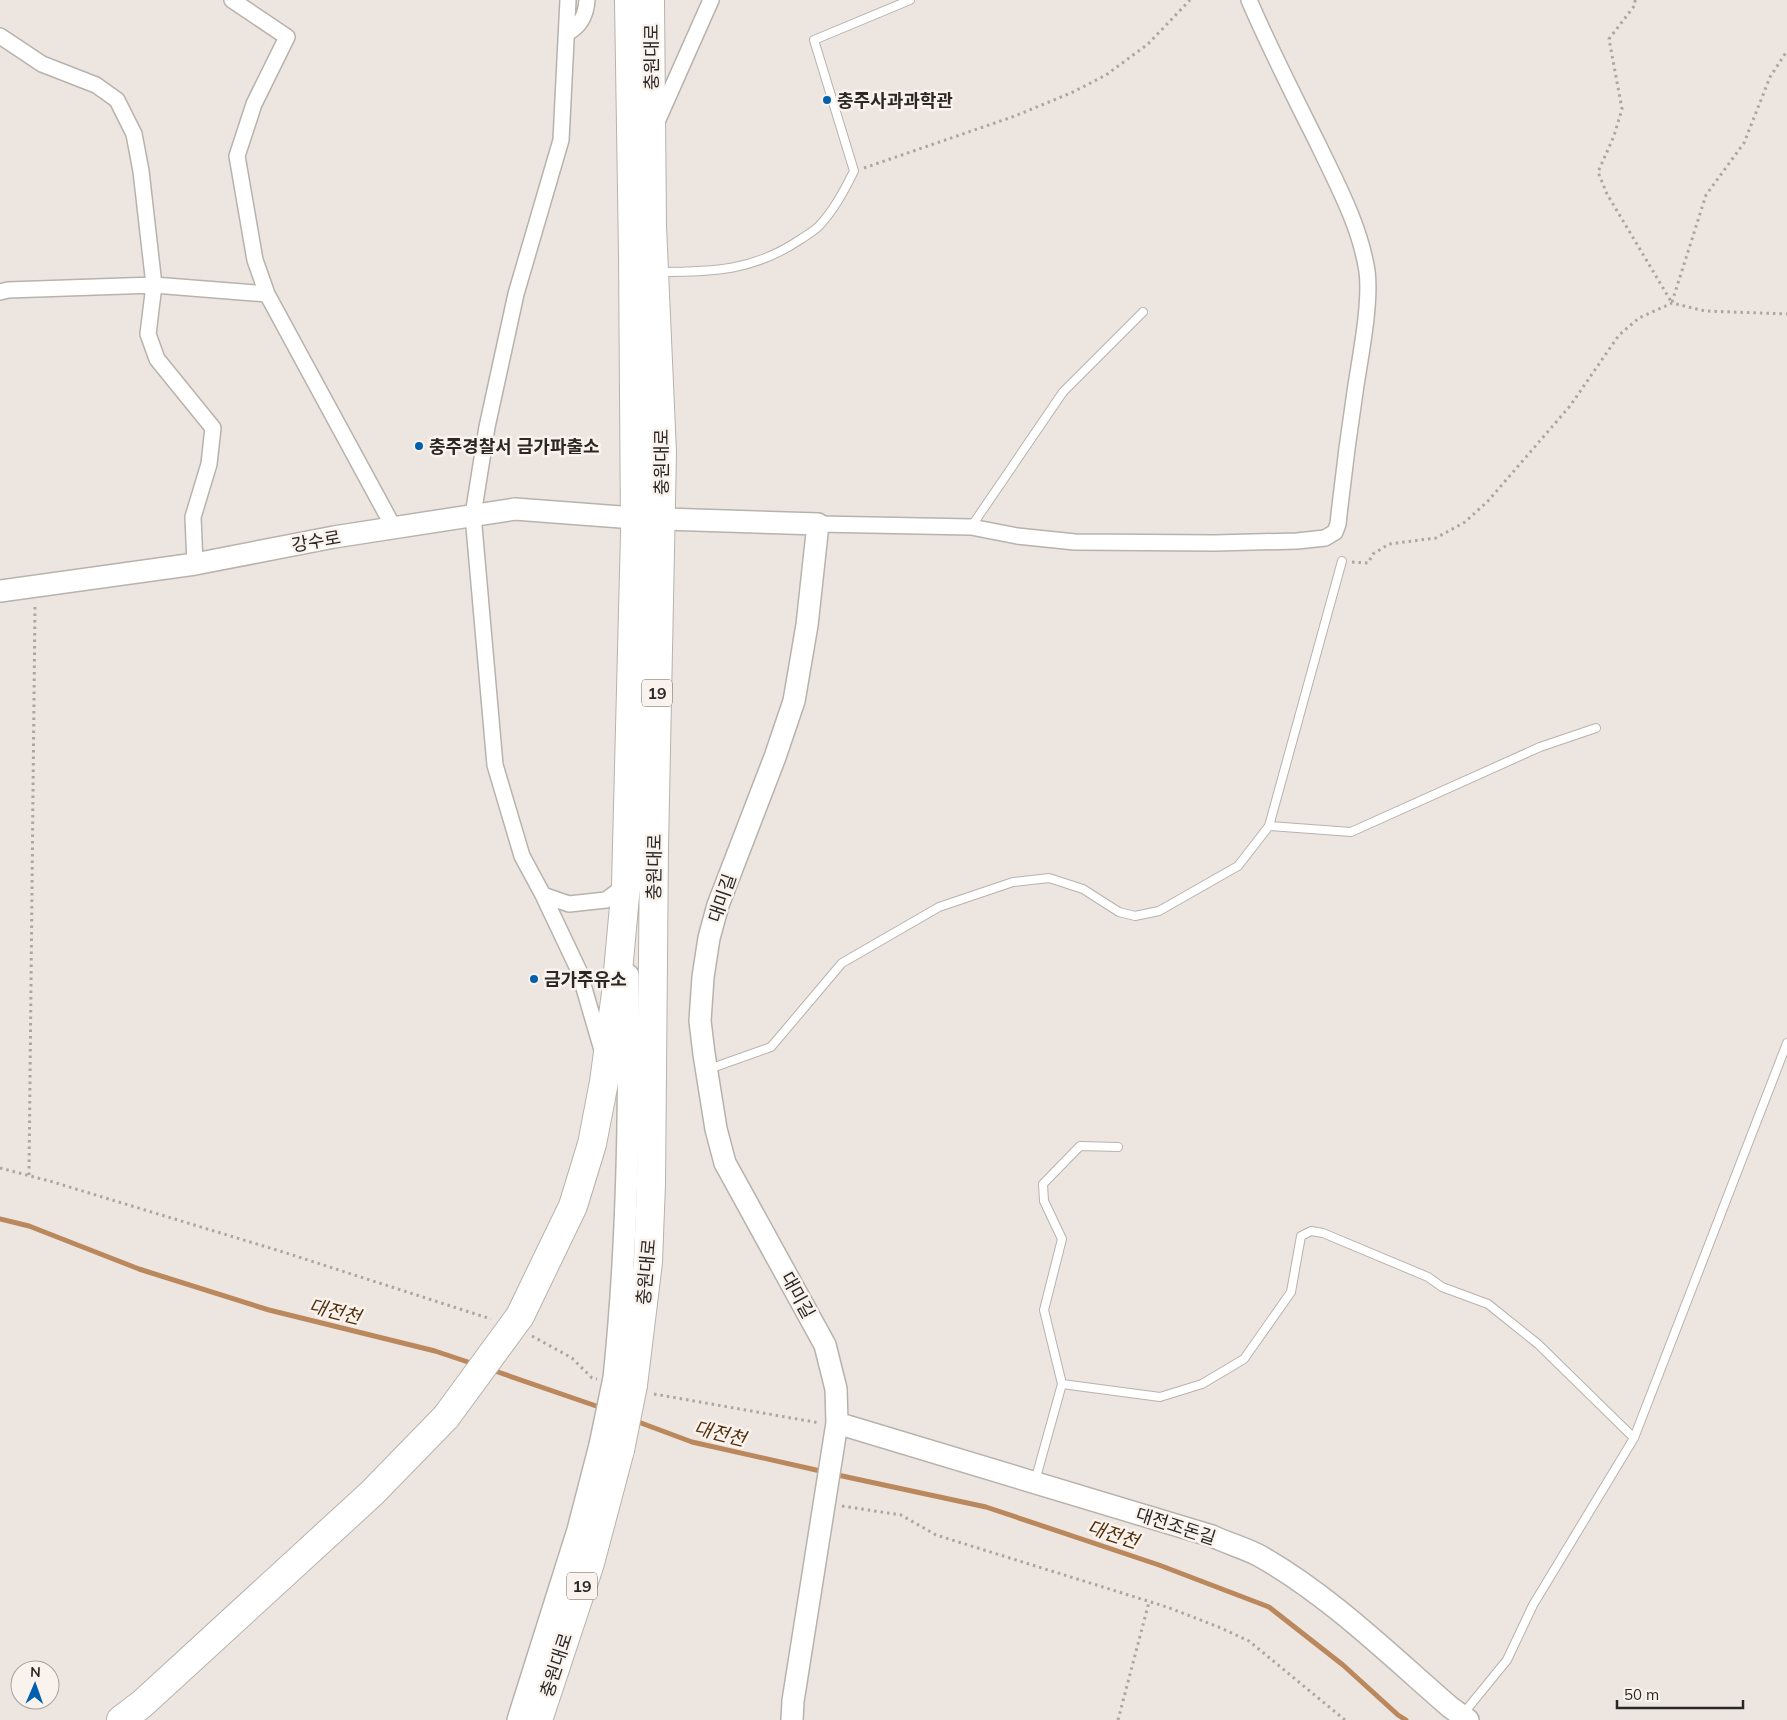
<svg xmlns="http://www.w3.org/2000/svg" width="1787" height="1720" viewBox="0 0 1787 1720" font-family="Mulish,'Noto Sans KR',sans-serif">
<style>
.lines{fill:none;stroke-linecap:round;stroke-linejoin:round}
.stream{stroke:#bb885d;stroke-width:5}
.lane-casing{stroke:#b8b2ac;stroke-width:10}
.street-casing{stroke:#b8b2ac;stroke-width:18}
.secondary-casing{stroke:#b8b2ac;stroke-width:24}
.highway-casing{stroke:#b8b2ac;stroke-width:30}
.path{stroke:#aba6a1;stroke-width:3;stroke-dasharray:2.5 4;stroke-linecap:butt}
.lane{stroke:#fff;stroke-width:8}
.street{stroke:#fff;stroke-width:15}
.secondary{stroke:#fff;stroke-width:21}
.highway{stroke:#fff;stroke-width:28}
.secondary-bridge-casing{stroke:#b8b2ac;stroke-width:24;stroke-linecap:butt}
.highway-bridge-casing{stroke:#b8b2ac;stroke-width:30;stroke-linecap:butt}
.secondary-bridge{stroke:#fff;stroke-width:21}
.highway-bridge{stroke:#fff;stroke-width:28}
.poi-dot{fill:#0160ad;stroke:#faf3ed;stroke-width:2}
.labels{text-anchor:middle;dominant-baseline:central;stroke-width:5;stroke-linejoin:round;paint-order:stroke}
.shield{fill:#faf3ed;stroke:#686562;stroke-width:1}
.shield-label{font-size:16px;font-weight:bold;fill:#2a2826}
.street-label{font-size:18px;fill:#2a2826;stroke:#faf3ed}
.poi-label{font-size:18px;font-weight:bold;fill:#2a2826;stroke:#faf3ed;text-anchor:start}
.water-label{font-size:19px;font-style:italic;fill:#55320f;stroke:#faf3ed}
</style>
<rect width="100%" height="100%" fill="#ede6e0"/>
<g class="lines">
<path class="stream" d="M0 1219 29 1226 139 1269 269 1310 435 1351 474 1364
M492 1370 602 1408
M633 1420 692 1442 825 1472
M833 1474 986 1507 1159 1565 1269 1607 1343 1665 1398 1715 1406 1720"/>
<g class="lane-casing">
<path id="lane" d="M659 272C713 272 754 271 801 239 807 235 814 231 819 226 834 210 844 191 854 171L814 40 910 0
M971 527 1063 392 1143 312
M1269 826 1351 832 1540 747 1596 728
M709 1069 771 1047 842 963 939 907 1013 882 1049 878 1083 889 1119 912 1135 916 1159 911 1238 866 1269 826 1342 561
M1062 1384 1160 1397 1202 1384 1244 1359 1291 1292 1301 1236 1311 1231 1323 1233 1428 1277 1442 1287 1488 1304 1538 1344 1634 1438
M1035 1481 1062 1384 1044 1310 1062 1239 1044 1201 1043 1184 1080 1146 1118 1147
M1463 1714 1507 1660 1533 1605 1634 1438 1787 1043"/>
</g>
<g class="street-casing">
<path id="street" d="M232 0 287 37 254 104 237 156 255 260 267 294 394 528
M567 33C581 26 586 15 587 0
M0 36 42 64 96 85 117 100 134 134 141 171 154 285 148 334 157 359 213 428 209 464 193 517 195 564
M656 124 711 0
M0 292 8 290 154 285 267 294
M818 524 971 527 1017 536 1075 542 1215 543 1297 541 1325 538 1335 532 1338 524C1343 477 1349 431 1356 385 1361 353 1371 302 1367 271 1360 226 1337 184 1318 144 1294 96 1270 49 1249 0
M543 895 522 856 495 765 473 515 487 427 516 294 561 140 568 0
M602 1050 579 971 543 895 569 904 606 900 626 885"/>
</g>
<g class="secondary-casing">
<path id="secondary" d="M0 591 195 564 334 537 515 509 634 518 818 524 807 625 794 701 775 757 718 905 709 938 703 977 700 1021 704 1054 716 1129 725 1163 825 1345 836 1389 837 1423 793 1701 792 1720
M614 1378C628 1244 630 1110 628 975
M837 1423 1212 1536C1227 1543 1244 1548 1258 1555 1327 1593 1391 1656 1450 1707L1468 1720
M518 1720 578 1530 600 1445"/>
</g>
<g class="highway-casing">
<path id="highway" d="M520 1316 573 1206 592 1144 604 1082 616 993 626 885 635 533 633 255 629 0
M633 1385 648 1262 651 1183 654 848 662 452 652 226 650 0
M121 1720 142 1704 372 1493 446 1417
M538 1720 590 1563 620 1450"/>
</g>
<path class="path" d="M1635 0V5L1609 39 1622 109 1614 136 1598 172 1607 194 1672 303
M864 168 1015 116 1073 92 1106 75 1148 44 1190 0
M1672 302 1706 195 1744 143 1770 77 1787 51
M1352 562 1368 563 1373 554 1389 544 1436 538 1465 522 1488 501 1570 406 1619 335 1639 318 1672 303 1705 311 1787 314
M0 1168 53 1182 283 1252 491 1319
M29 1175 35 604
M532 1336 572 1358 592 1378 597 1379
M654 1394 820 1423
M842 1506 901 1515 936 1535 1167 1607 1221 1628 1249 1641 1345 1720
M1118 1720 1149 1602"/>
<use href="#lane" class="lane"/>
<use href="#street" class="street"/>
<use href="#secondary" class="secondary"/>
<use href="#highway" class="highway"/>
<g class="secondary-bridge-casing">
<path id="secondary-bridge" d="M600 1445 614 1378"/>
</g>
<g class="highway-bridge-casing">
<path id="highway-bridge" d="M446 1417 520 1316
M620 1450 633 1385"/>
</g>
<use href="#secondary-bridge" class="secondary-bridge"/>
<use href="#highway-bridge" class="highway-bridge"/>
</g>
<g class="poi-dot">
<circle cx="827" cy="100" r="5"/>
<circle cx="419" cy="446" r="5"/>
<circle cx="534" cy="979" r="5"/>
</g>
<g class="labels">
<g class="shield">
<rect x="642" y="679.5" width="30" height="27" rx="4"/>
<rect x="567" y="1572.5" width="30" height="27" rx="4"/>
</g>
<g class="shield-label">
<text x="657" y="693">19</text>
<text x="582" y="1586">19</text>
</g>
<g class="street-label">
<text transform="translate(651 57) rotate(-90)">충원대로</text>
<text transform="translate(661 462) rotate(-90)">충원대로</text>
<text transform="translate(316 541) rotate(-10)">강수로</text>
<text transform="translate(654 867) rotate(-89)">충원대로</text>
<text transform="translate(722 898) rotate(-71)">대미길</text>
<text transform="translate(646 1272) rotate(-85)">충원대로</text>
<text transform="translate(798 1295) rotate(61)">대미길</text>
<text transform="translate(1176 1526) rotate(18)">대전조돈길</text>
<text transform="translate(556 1665) rotate(-72)">충원대로</text>
</g>
<g class="poi-label">
<text x="837" y="100">충주사과과학관</text>
<text x="429" y="446">충주경찰서 금가파출소</text>
<text x="544" y="979">금가주유소</text>
</g>
<g class="water-label">
<text transform="translate(335 1311) rotate(14)">대전천</text>
<text transform="translate(720 1433) rotate(14)">대전천</text>
<text transform="translate(1113 1534) rotate(18)">대전천</text>
</g>
</g>
<g transform="translate(35 1685) rotate(2)"><circle r="24" fill="#faf3ed" stroke="#a7a29d"/>
<path d="M0-4L9 19L0 12L-9 19Z" fill="#0160ad"/>
<text y="-8" font-size="14" font-weight="bold" text-anchor="middle" fill="#2a2826">N</text>
</g>
<path d="M1617 1700v8h126v-8" fill="none" stroke="#2a2826" stroke-width="2.5"/>
<text x="1624" y="1700" font-size="15" fill="#2a2826" stroke="#faf3ed" stroke-width="4" paint-order="stroke">50 m</text>
</svg>
